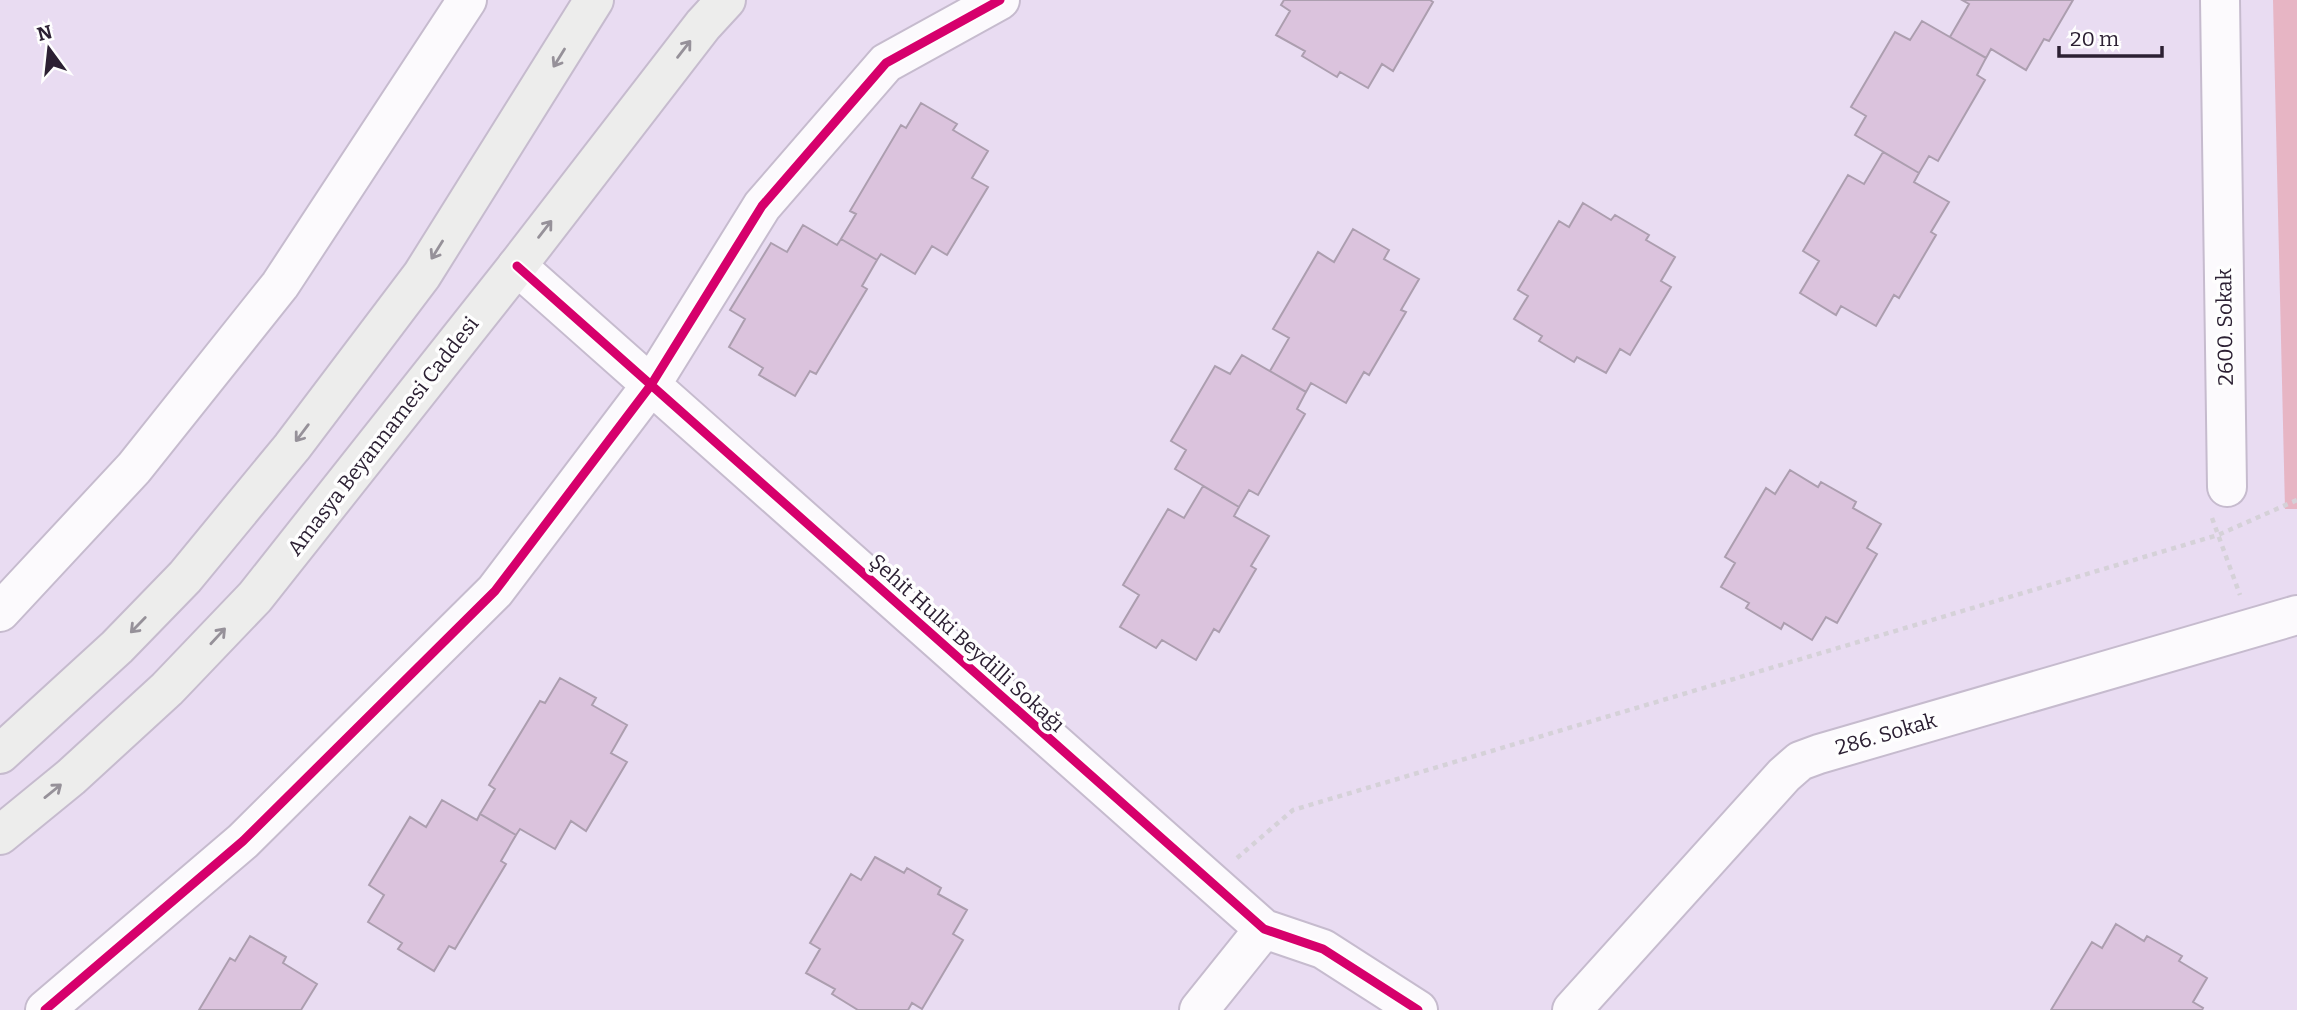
<svg xmlns="http://www.w3.org/2000/svg" width="2297" height="1010" viewBox="0 0 2297 1010" font-family="Bitter,serif">
<style>
.green{fill:#e7b5c4}
.building{fill:#dbc3dd;stroke:#ac9eaf;stroke-width:2}
.lines{fill:none;stroke-linecap:round;stroke-linejoin:round}
.minor-casing{stroke:#c6bbce;stroke-width:42}
.secondary-casing{stroke:#c6bbce;stroke-width:42}
.path{stroke:#d5d1d8;stroke-width:4.5;stroke-dasharray:5 5;stroke-linecap:butt}
.minor{stroke:#fcfafd;stroke-width:38}
.secondary{stroke:#ededec;stroke-width:38}
.cycleway-casing{stroke:#fefefe;stroke-width:13}
.cycleway{stroke:#d6006c;stroke-width:9}
.oneway{stroke:#969199}
.labels{text-anchor:middle;dominant-baseline:central;stroke-width:7;stroke-linejoin:round;paint-order:stroke}
.street-label{font-size:21px;fill:#2c2033;stroke:#fefefe}
</style>
<rect width="100%" height="100%" fill="#e9dcf2"/>
<path class="green" d="M2273 0H2297V509H2285Z"/>
<path class="building" d="M1284 0H1430L1433 2 1393 71 1382 64 1368 88 1340 72 1337 77 1302 56 1305 51 1276 35 1290 11 1281 5Z
M1962 0H2073L2049 41 2044 39 2026 70 1991 49 1986 58 1950 37 1969 4Z
M1922 21 1986 58 1977 75 1985 80 1938 161 1929 156 1919 173 1855 135 1866 116 1851 107 1895 32 1910 40Z
M921 103 957 124 953 130 988 151 972 178 988 187 947 255 932 246 915 274 881 254 877 260 841 239 856 214 850 211 901 125 906 128Z
M1883 152 1919 173 1914 182 1949 202 1931 232 1936 235 1899 298 1894 295 1876 326 1841 306 1836 315 1800 293 1819 261 1803 251 1848 175 1864 184Z
M1583 203 1611 220 1615 215 1649 235 1646 240 1675 257 1661 281 1671 287 1630 355 1620 349 1606 373 1577 357 1574 362 1539 341 1542 336 1514 319 1528 296 1518 290 1559 221 1569 227Z
M803 225 837 245 841 239 877 260 862 286 867 289 816 374 810 371 795 396 759 375 763 368 729 347 745 319 730 310 771 243 787 252Z
M1353 229 1389 250 1384 259 1419 279 1401 310 1406 312 1369 375 1364 372 1346 403 1311 383 1306 392 1270 371 1289 338 1273 329 1318 252 1334 262Z
M1242 355 1306 392 1297 409 1305 414 1258 495 1249 490 1239 507 1175 469 1186 450 1171 441 1215 366 1230 374Z
M1790 470 1818 487 1821 482 1856 502 1853 508 1881 524 1867 548 1877 554 1837 623 1826 617 1812 640 1784 623 1781 629 1746 608 1749 603 1721 587 1735 563 1725 557 1766 488 1775 494Z
M1203 486 1239 507 1234 516 1269 536 1251 566 1256 569 1219 632 1214 629 1196 660 1162 640 1156 648 1120 627 1139 595 1123 585 1168 509 1184 518Z
M560 678 596 698 592 705 627 725 611 753 627 762 586 831 571 821 555 849 520 829 516 835 480 814 495 789 489 785 540 701 545 703Z
M442 800 477 820 480 814 516 835 501 861 506 864 455 949 449 946 434 971 398 949 402 943 368 922 384 895 369 885 410 817 426 827Z
M875 857 904 873 907 868 941 888 938 894 967 910 953 934 963 940 922 1009 912 1003 908 1010H858L832 994 835 989 806 973 820 949 810 943 851 874 861 880Z
M2116 924 2144 941 2147 936 2182 956 2179 961 2207 978 2193 1002 2203 1008 2202 1010H2051L2092 942 2102 948Z
M250 936 286 957 283 963 317 984 301 1010H199L230 958 235 961Z"/>
<g class="lines">
<g class="minor-casing">
<path id="minor" d="M2220 0 2227 487
M517 266 1264 929 1323 949 1418 1010
M0 612 134 468 280 285 467 0
M45 1010 243 841 495 591 651 385 762 206 886 63 1000 0
M1199 1010 1264 929
M1572 1010 1784 775 1800 761 1819 754 2297 615"/>
</g>
<g class="secondary-casing">
<path id="secondary" d="M0 754 117 647 185 577 292 447 422 275 594 0
M0 835 71 777 167 689 255 597 517 266 703 25 726 0"/>
</g>
<path class="path" d="M2212 518 2240 595
M1237 858 1293 810 2218 535 2297 500"/>
<use href="#minor" class="minor"/>
<use href="#secondary" class="secondary"/>
<g class="cycleway-casing">
<path id="cycleway" d="M517 266 1264 929 1323 949 1418 1010
M45 1010 243 841 495 591 651 385 762 206 886 63 1000 0"/>
</g>
<use href="#cycleway" class="cycleway"/>
</g>
<defs><path id="oneway-shaft" d="M-6 0H5M1.5-3L5.5 0L1.5 3" fill="none" stroke-width="1.6" stroke-linecap="round" stroke-linejoin="round" transform="scale(1.75)"/></defs>
<g class="oneway">
<use href="#oneway-shaft" transform="translate(684 49) rotate(-52)"/>
<use href="#oneway-shaft" transform="translate(559 58) rotate(122)"/>
<use href="#oneway-shaft" transform="translate(545 229) rotate(-52)"/>
<use href="#oneway-shaft" transform="translate(437 250) rotate(122)"/>
<use href="#oneway-shaft" transform="translate(302 433) rotate(127)"/>
<use href="#oneway-shaft" transform="translate(138 625) rotate(134)"/>
<use href="#oneway-shaft" transform="translate(218 636) rotate(-47)"/>
<use href="#oneway-shaft" transform="translate(53 791) rotate(-39)"/>
</g>
<g class="labels">
<g class="street-label">
<text transform="translate(2225 327) rotate(-91)">2600. Sokak</text>
<text transform="translate(383 436) rotate(-52)">Amasya Beyannamesi Caddesi</text>
<text transform="translate(967 643) rotate(42)">Şehit Hulki Beydilli Sokağı</text>
<text transform="translate(1886 734) rotate(-16)">286. Sokak</text>
</g>
</g>
<g transform="translate(49 49) rotate(345)" stroke="#fefefe" stroke-width="5" paint-order="stroke">
<path d="M0-5L12 26L0 18L-12 26Z" fill="#2c2033"/>
<text y="-10" font-size="19" font-weight="bold" text-anchor="middle" fill="#2c2033">N</text>
</g>
<path d="M2059 46v10h103v-10" fill="none" stroke="#2c2033" stroke-width="3.5"/>
<text x="2070" y="46" font-size="21" fill="#2c2033" stroke="#fefefe" stroke-width="5" paint-order="stroke">20 m</text>
</svg>
